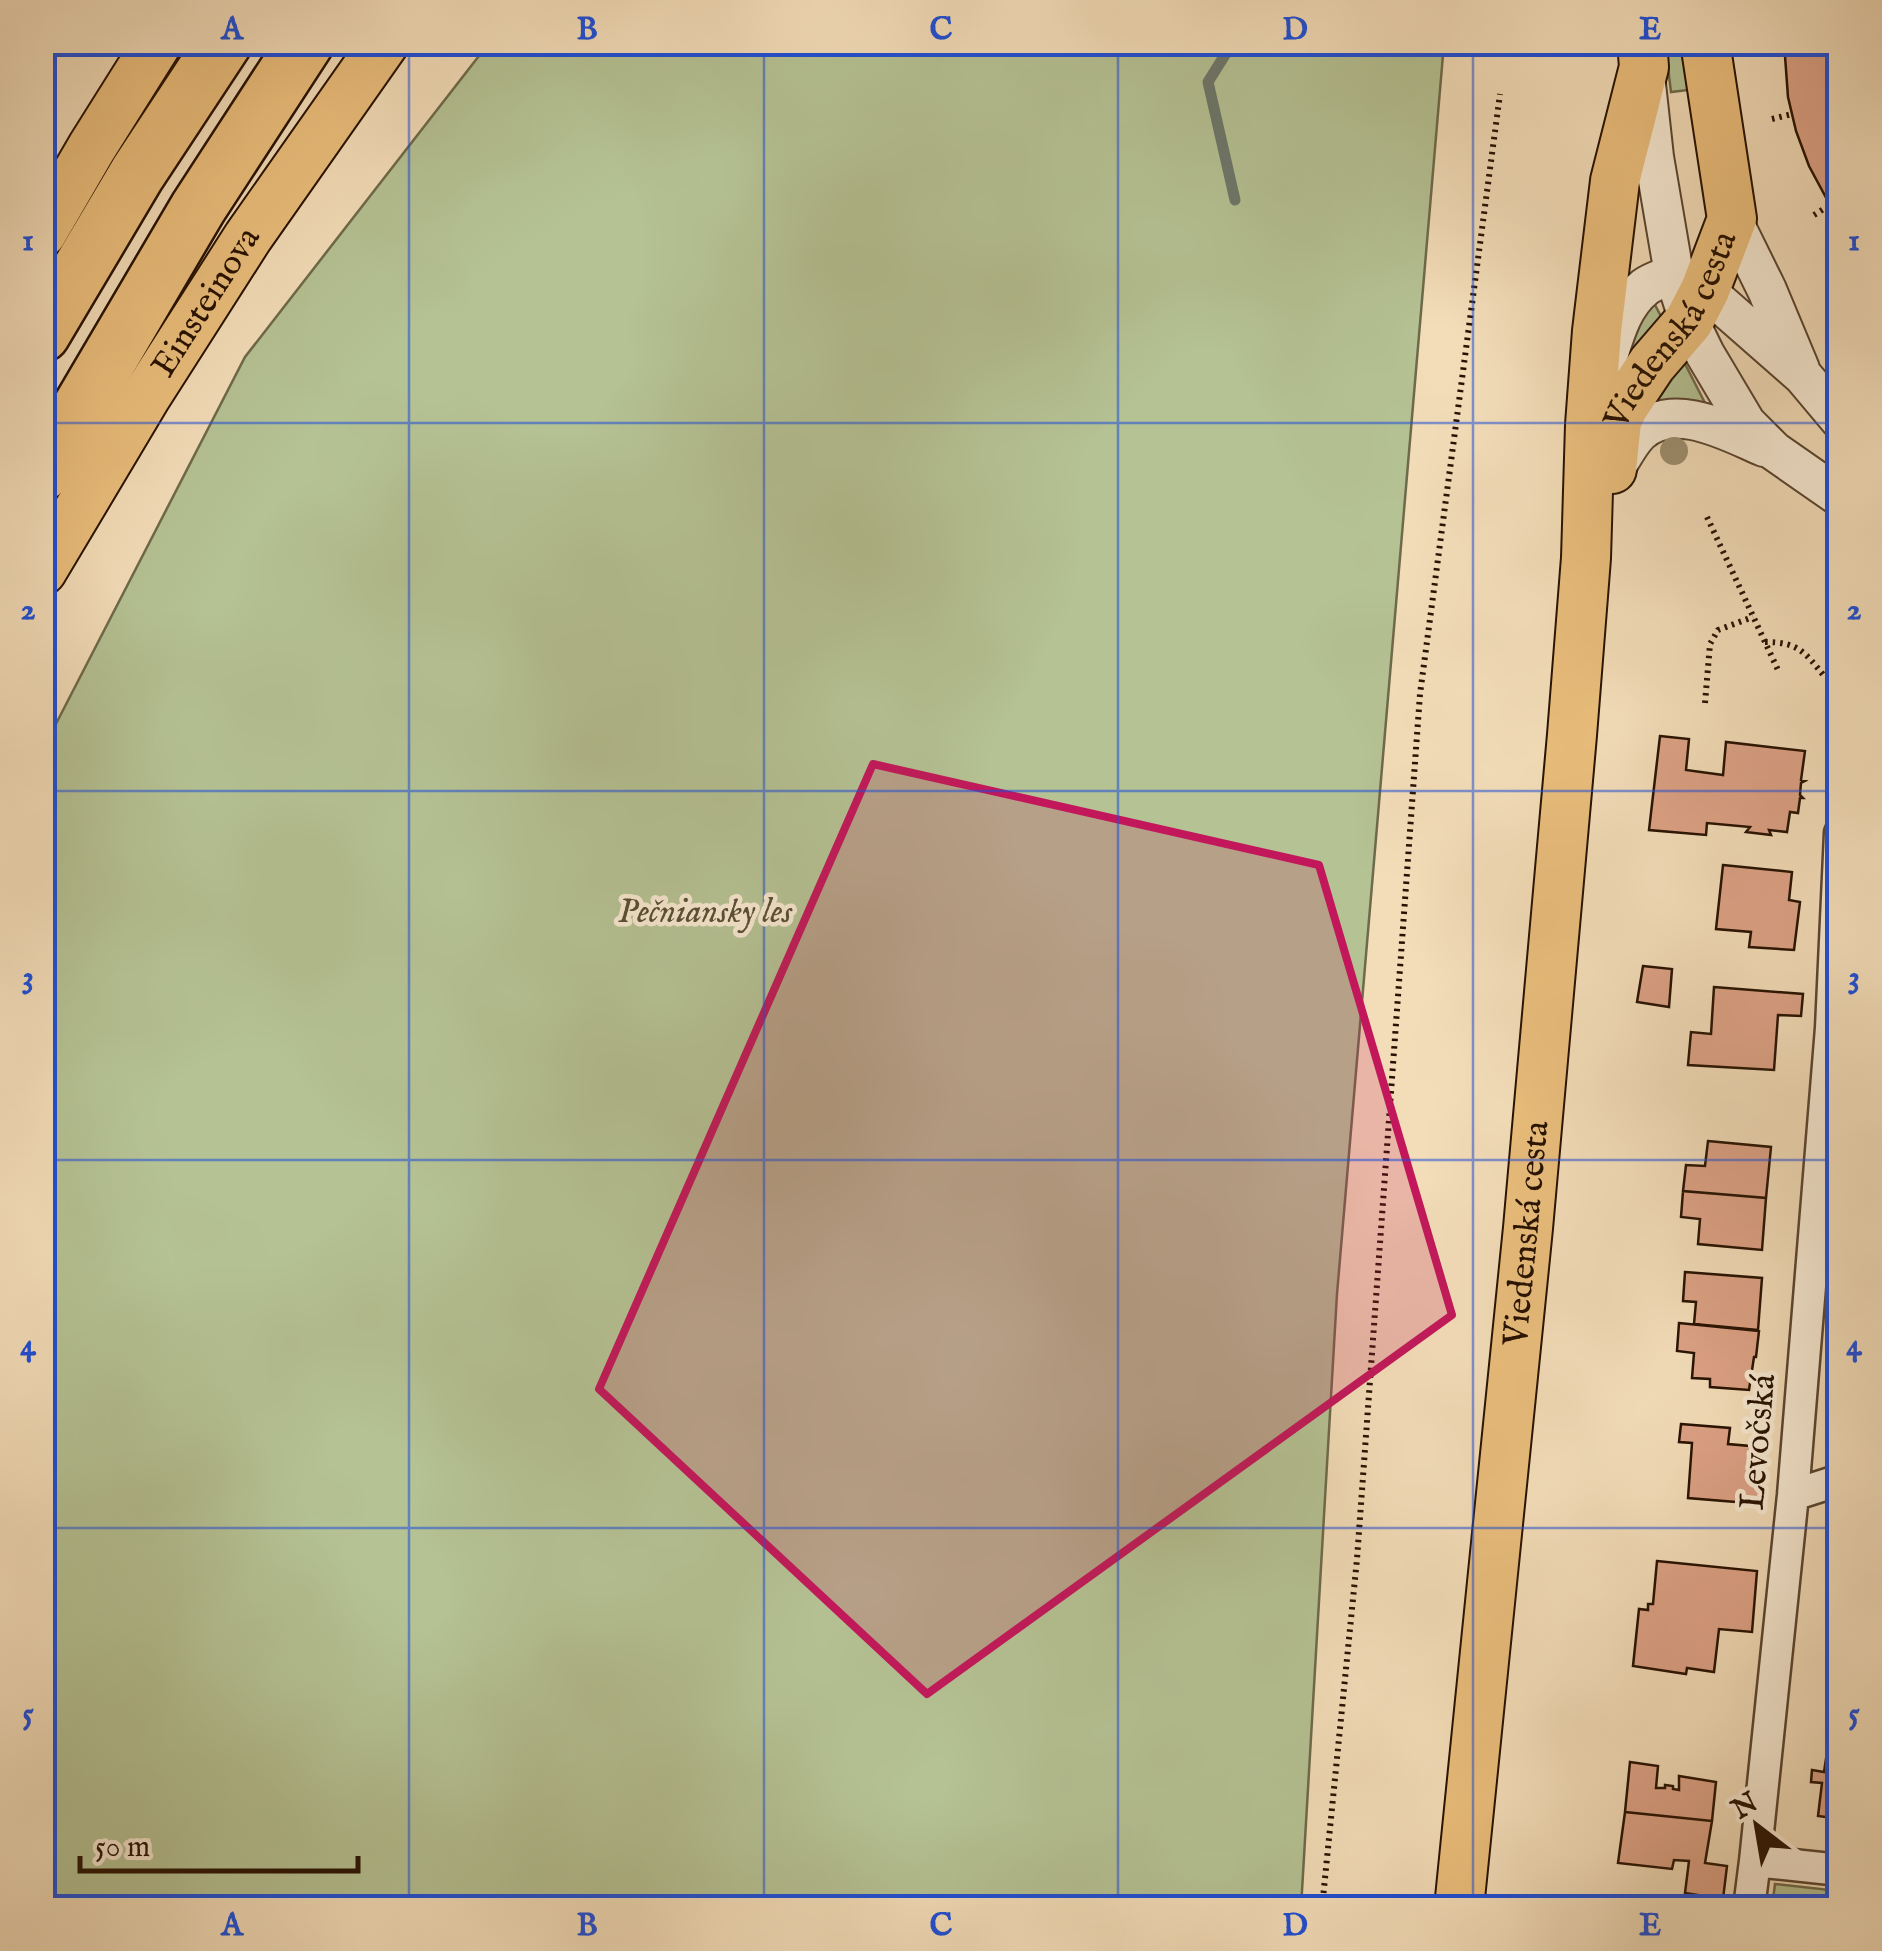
<svg xmlns="http://www.w3.org/2000/svg" width="1882" height="1951" viewBox="0 0 1882 1951" font-family="'IM FELL English',serif">
<style>
.green{fill:#b5c294;stroke:#6e6a4a;stroke-width:2.5}
.lines{fill:none;stroke-linecap:round;stroke-linejoin:round}
.stream{stroke:#6c776b;stroke-width:11}
.building{fill:#dda286;stroke:#261101;stroke-width:2.5}
.service-casing{stroke:#59442f;stroke-width:20}
.minor-casing{stroke:#59442f;stroke-width:35}
.tertiary-casing{stroke:#59442f;stroke-width:42}
.primary-casing{stroke:#261101;stroke-width:52}
.motorway-casing{stroke:#261101;stroke-width:60}
.path{stroke:#261101;stroke-width:6;stroke-dasharray:2.5 5;stroke-linecap:butt}
.service{stroke:#f7e9d2;stroke-width:15}
.minor{stroke:#f7e9d2;stroke-width:30}
.tertiary{stroke:#f7e9d2;stroke-width:38}
.primary{stroke:#eabe7c;stroke-width:48}
.motorway{stroke:#eabe7c;stroke-width:55}
.tree{fill:#9e8f70}
.marked{fill:#c2185b;fill-opacity:0.2;stroke:#c2185b;stroke-width:8;stroke-linejoin:round}
.grid{fill:none;stroke:#1d4ed8;stroke-width:2.5;stroke-opacity:0.55}
.labels{text-anchor:middle;dominant-baseline:central;stroke-width:9;stroke-linejoin:round;paint-order:stroke}
.street-label{font-size:35px;fill:#261101;stroke:#f7e9d2}
.park-label{font-size:35px;font-style:italic;fill:#584f34;stroke:#f7e9d2}
.neatline{fill:none;stroke:#1d4ed8;stroke-width:4}
.grid-label{font-size:32px;text-anchor:middle;font-weight:bold;fill:#1d4ed8}
</style>
<rect width="100%" height="100%" fill="#f3ddb9"/>
<filter id="stains"><feTurbulence type="fractalNoise" baseFrequency=".002" numOctaves="4"/><feColorMatrix values="0 0 0 0 .2 0 0 0 0 .09 0 0 0 0 .02 0 0 0 .5 -.17"/></filter>
<radialGradient id="worn" r=".72"><stop offset=".6" stop-color="#630" stop-opacity="0"/><stop offset="1" stop-color="#630" stop-opacity=".3"/></radialGradient>
<path class="green" d="M489 43H1444L1337 1294 1301 1908H43V749L245 357Z
M1665 43H1682L1688 90 1671 92Z
M1654 303 1665 324 1633 362 1619 356 1633 325Z
M1680 354 1705 403H1679L1637 414Z
M1775 1884 1839 1891V1908H1772Z"/>
<g class="lines">
<path class="stream" d="M1233 42 1208 82 1235 200"/>
</g>
<path class="building" d="M1784 42H1840V217L1830 205 1809 166 1796 131 1788 97Z
M1660 736 1689 739 1686 770 1723 775 1726 742 1805 751 1801 780 1805 781 1801 783 1800 795 1803 798H1800L1798 813 1790 812 1787 832 1769 830 1771 835 1746 832 1750 827 1707 823 1706 835 1649 830Z
M1723 865 1792 872 1789 900 1800 902 1794 950 1749 947 1751 932 1716 929Z
M1643 966 1672 969 1669 1007 1637 1002Z
M1714 987 1803 994 1801 1016 1778 1015 1774 1070 1688 1065 1691 1032 1711 1034Z
M1708 1141 1771 1147 1766 1198 1683 1191 1686 1165 1705 1166Z
M1683 1191 1766 1198 1762 1250 1698 1244 1700 1219 1681 1217Z
M1685 1272 1762 1278 1758 1330 1694 1324 1696 1302 1683 1301Z
M1679 1323 1759 1331 1756 1357H1754L1749 1390 1710 1387V1379L1692 1378 1694 1353 1677 1351Z
M1681 1424 1730 1428 1728 1444 1750 1446 1748 1473 1766 1479 1765 1498 1748 1503 1688 1498 1692 1443 1679 1442Z
M1657 1561 1757 1571 1752 1632 1719 1629 1714 1672 1687 1668 1686 1674 1633 1666 1639 1609 1648 1610V1604H1653Z
M1836 1666 1840 1667V1695L1832 1694Z
M1827 1752 1840 1753V1819L1818 1816 1822 1783 1811 1782 1812 1770 1824 1772Z
M1630 1762 1658 1766 1656 1788H1665V1785L1673 1786V1789L1679 1790V1776L1716 1782 1712 1821 1625 1812Z
M1625 1812 1712 1821 1705 1863 1727 1866 1723 1899 1685 1893 1689 1861 1674 1860 1672 1869 1618 1863Z"/>
<g class="lines">
<g class="service-casing">
<path id="service" d="M1839 694 1840 746"/>
</g>
<g class="minor-casing">
<path id="minor" d="M1793 1495 1840 1480
M1755 1861 1793 1495 1831 1028 1840 833
M1749 1908 1755 1861 1840 1870"/>
</g>
<g class="tertiary-casing">
<path id="tertiary" d="M1646 84 1654 157 1674 274 1689 321 1705 354 1746 423 1774 451 1840 497
M1732 219 1767 290 1800 369
M1681 277 1705 290 1803 376 1840 420
M1605 366C1614 338 1621 306 1645 287 1653 281 1665 278 1674 274
M1613 472C1621 460 1628 444 1639 433 1673 400 1729 432 1764 447"/>
</g>
<g class="primary-casing">
<g id="primary">
<path d="M42 233 92 147 158 42"/>
<path id="s1" d="M1612 469 1617 421 1624 406 1652 364 1689 321 1705 290 1732 219 1705 42"/>
<path id="s2" d="M42 571 147 395 248 237 385 42"/>
<path id="s3" d="M1459 1908 1528 1228 1572 735 1586 558 1590 425 1597 331 1615 181 1644 67 1642 42"/>
</g>
</g>
<g class="motorway-casing">
<path id="motorway" d="M42 334 137 174 224 42
M42 473 198 208 306 42"/>
</g>
<path class="path" d="M1772 119 1792 114
M1814 215 1830 205
M1707 517 1778 670
M1765 642C1798 642 1805 652 1824 676
M1705 703 1710 644 1718 630 1753 617
M1785 1897 1793 1908
M1322 1908 1357 1559 1420 694 1500 94"/>
<use href="#service" class="service"/>
<use href="#minor" class="minor"/>
<use href="#tertiary" class="tertiary"/>
<use href="#primary" class="primary"/>
<use href="#motorway" class="motorway"/>
</g>
<circle class="tree" cx="1674" cy="451" r="14"/>
<path class="marked" d="M873 764 1319 865 1452 1315 927 1694 599 1389Z"/>
<path class="grid" d="M409 42V1908M764 42V1908M1118 42V1908M1473 42V1908M42 423H1840M42 791H1840M42 1160H1840M42 1528H1840"/>
<g class="labels">
<g class="street-label">
<text stroke="none"><textPath href="#s2" startOffset="315">Einsteinova</textPath></text>
<text stroke="none"><textPath href="#s1" startOffset="155">Viedenská cesta</textPath></text>
<text stroke="none"><textPath href="#s3" startOffset="678">Viedenská cesta</textPath></text>
<text transform="translate(1759 1442) rotate(-85)">Levočská</text>
</g>
<g class="park-label">
<text x="705" y="912">Pečniansky les</text>
</g>
</g>
<rect width="1882" height="1951" fill="none" stroke="#f3ddb9" stroke-width="110"/>
<g transform="translate(1757 1826) rotate(329)" stroke="#f7e9d2" stroke-width="8" paint-order="stroke">
<path d="M0-8L18 38L0 25L-18 38Z" fill="#261101"/>
<text y="-15" font-size="28" font-weight="bold" text-anchor="middle" fill="#261101">N</text>
</g>
<path d="M80 1856v15h278v-15" fill="none" stroke="#261101" stroke-width="5"/>
<text x="95" y="1856" font-size="30" fill="#261101" stroke="#f7e9d2" stroke-width="8" paint-order="stroke">50 m</text>
<rect x="55" y="55" width="1772" height="1841" class="neatline"/>
<g class="grid-label">
<text x="232" y="39">A</text>
<text x="587" y="39">B</text>
<text x="941" y="39">C</text>
<text x="1295" y="39">D</text>
<text x="1650" y="39">E</text>
<text x="28" y="250">1</text>
<text x="1854" y="250">1</text>
<text x="28" y="619">2</text>
<text x="1854" y="619">2</text>
<text x="28" y="987">3</text>
<text x="1854" y="987">3</text>
<text x="28" y="1355">4</text>
<text x="1854" y="1355">4</text>
<text x="28" y="1723">5</text>
<text x="1854" y="1723">5</text>
<text x="232" y="1935">A</text>
<text x="587" y="1935">B</text>
<text x="941" y="1935">C</text>
<text x="1295" y="1935">D</text>
<text x="1650" y="1935">E</text>
</g>
<rect width="100%" height="100%" filter="url(#stains)"/>
<rect width="100%" height="100%" fill="url(#worn)"/>
</svg>
